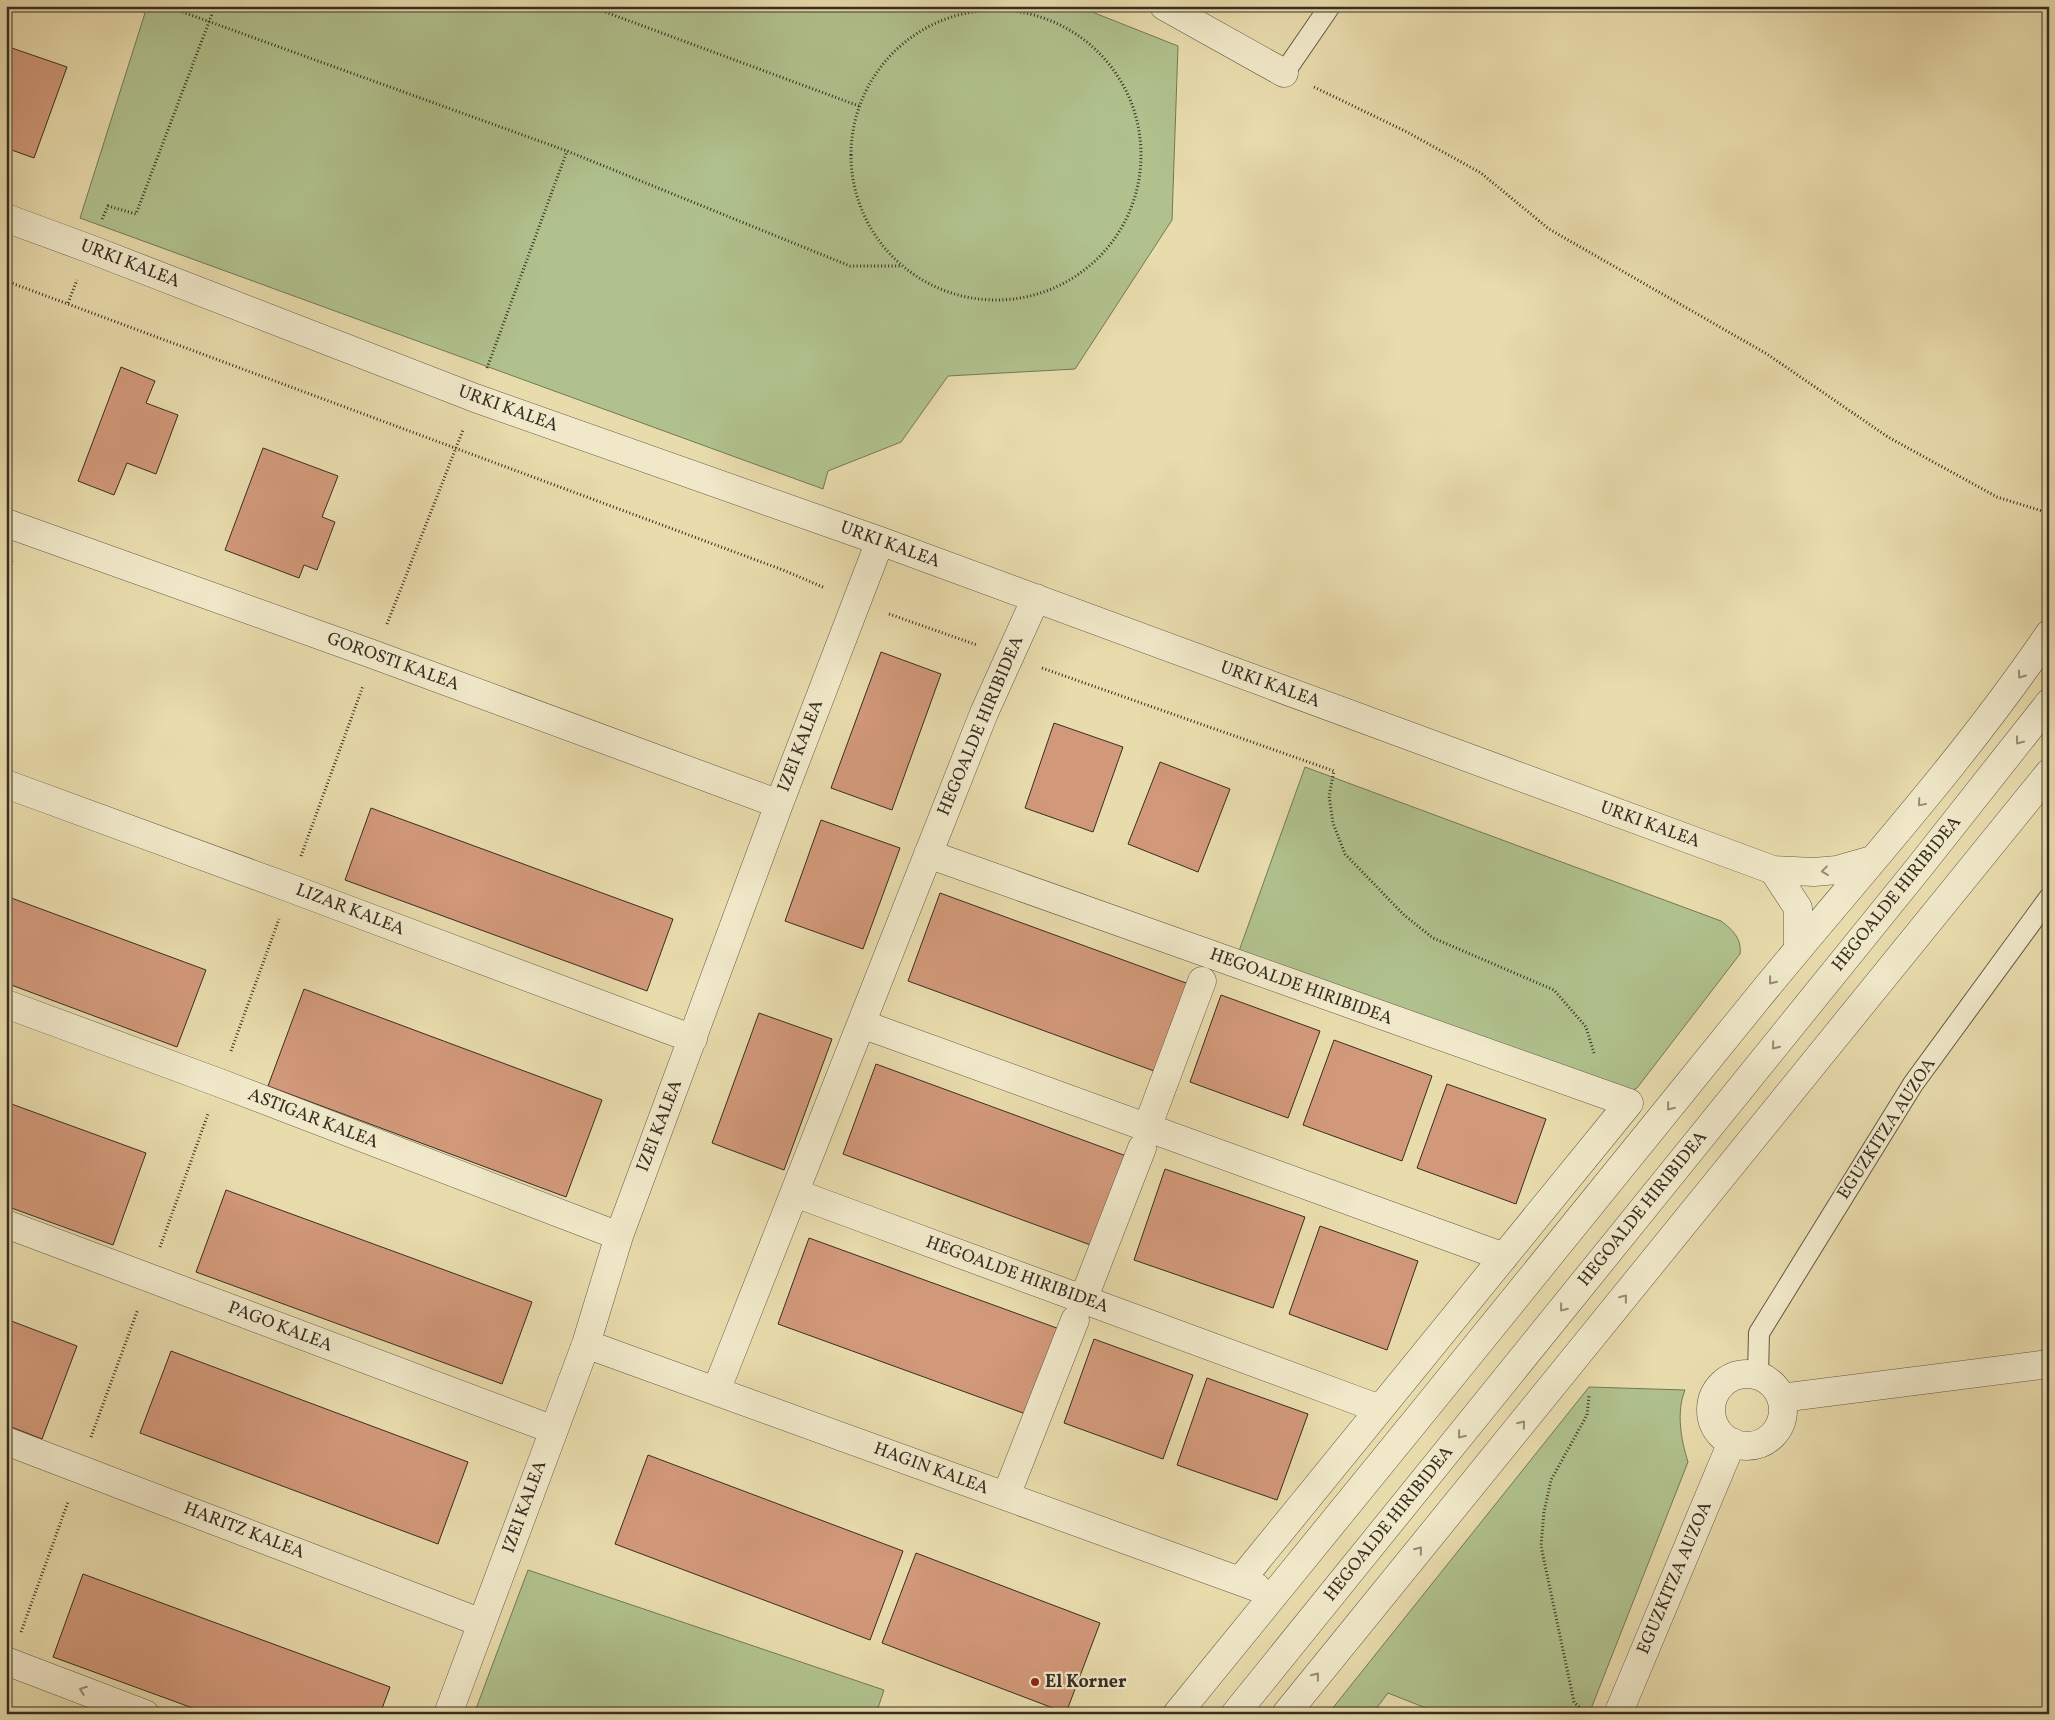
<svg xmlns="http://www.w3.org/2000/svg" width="2055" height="1720" viewBox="0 0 2055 1720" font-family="Vollkorn,serif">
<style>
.green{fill:#b0c18d;stroke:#747858}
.building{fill:#d19879;stroke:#372e23}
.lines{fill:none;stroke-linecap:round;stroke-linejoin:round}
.lane-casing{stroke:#635945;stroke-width:22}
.street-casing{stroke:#635945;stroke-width:29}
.path{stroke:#372e23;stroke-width:3;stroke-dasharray:1 2.5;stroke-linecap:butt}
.lane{stroke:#f0e8c9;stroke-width:20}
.street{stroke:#f0e8c9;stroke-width:28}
.oneway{stroke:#948b76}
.poi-dot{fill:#8f2418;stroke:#f0e8c9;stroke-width:2}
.labels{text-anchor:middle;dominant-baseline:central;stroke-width:4.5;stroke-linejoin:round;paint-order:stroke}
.street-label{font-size:18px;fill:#372e23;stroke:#f0e8c9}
.poi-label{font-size:18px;font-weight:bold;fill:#372e23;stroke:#f0e8c9;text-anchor:start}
</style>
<rect width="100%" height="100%" fill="#e8dbac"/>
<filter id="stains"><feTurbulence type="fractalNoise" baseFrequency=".004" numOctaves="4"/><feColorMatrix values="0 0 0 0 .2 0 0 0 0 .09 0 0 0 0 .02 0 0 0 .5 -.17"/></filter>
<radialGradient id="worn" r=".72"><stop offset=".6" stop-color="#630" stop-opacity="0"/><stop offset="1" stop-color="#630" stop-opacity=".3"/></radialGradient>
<path class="green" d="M129 6H1077L1178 46 1172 220 1075 369 948 376 901 442 828 471 823 489 80 218 145 13Z
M1305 767 1721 921C1733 930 1742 939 1740 954L1637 1088 1626 1093 1239 951Z
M1589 1387 1685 1390C1676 1412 1681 1440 1688 1462L1589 1714H1441L1388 1693 1372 1714H1328Z
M528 1570 884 1690 876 1714H474Z"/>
<path class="building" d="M6 46 67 67 34 158 6 148Z
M121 367 155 381 146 403 178 415 156 474 127 463 114 495 78 481Z
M263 448 338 476 322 517 335 522 317 570 304 565 299 578 225 550Z
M881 652 941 674 892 810 831 788Z
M1054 723 1123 747 1093 832 1025 808Z
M1160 762 1230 789 1198 872 1128 844Z
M371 808 673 919 647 991 345 880Z
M821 820 900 848 863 949 785 921Z
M940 893 1197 987 1165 1075 908 981Z
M6 896 206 970 177 1047 6 983Z
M304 989 602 1100 566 1197 268 1086Z
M1221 995 1320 1031 1288 1118 1190 1082Z
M759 1013 832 1039 784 1170 712 1143Z
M1334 1040 1432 1076 1402 1161 1303 1125Z
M876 1064 1129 1157 1096 1247 843 1154Z
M1447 1084 1546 1119 1516 1204 1417 1168Z
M6 1102 146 1153 113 1245 6 1206Z
M1165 1169 1305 1217 1273 1308 1134 1260Z
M226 1190 532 1302 502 1384 196 1272Z
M1320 1226 1418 1261 1387 1350 1289 1314Z
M809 1238 1065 1331 1034 1417 778 1324Z
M6 1319 77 1346 42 1439 6 1425Z
M1094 1339 1193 1375 1163 1459 1064 1423Z
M171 1351 468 1462 438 1544 140 1433Z
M1207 1378 1308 1414 1277 1500 1177 1465Z
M648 1455 903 1551 870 1640 615 1544Z
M6 1524 12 1526 6 1540Z
M916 1553 1100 1623 1066 1713 882 1643Z
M83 1574 390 1687 380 1714H209L53 1657Z"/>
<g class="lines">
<g class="lane-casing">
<path id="lane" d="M1284 73 1330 6
M1758 1375 1759 1333 1913 1084 2049 898"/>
</g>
<g class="street-casing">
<path id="street" d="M1164 6 1284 73
M6 218 90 249 475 398 880 541 1773 870 1814 872 1837 870 1872 860
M6 523 375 655 779 804
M6 784 290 888 693 1039
M928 854 1629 1103 1240 1581
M1773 870 1798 908V948
M6 1004 220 1083 619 1236
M862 1024 1504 1257
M1147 1128 1202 981
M795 1193 1380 1409
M6 1224 554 1430
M1083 1300 1142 1148
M586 1344 1256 1587
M1711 1410a36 36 0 1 1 72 0a36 36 0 1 1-72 0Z
M716 1391 984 713 1036 598
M1781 1398 2049 1364
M6 1441 482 1623
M1006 1496 1075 1320
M6 1661 145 1714
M448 1714 586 1344 619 1236 779 804 880 541
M1177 1714C1370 1478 1561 1241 1753 1004 1852 882 1960 765 2049 634
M1235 1714 1921 865 2049 703
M1286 1714 2049 773
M1618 1714 1732 1442"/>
</g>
<path class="path" d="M166 6 567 151 850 266H901
M589 6 859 106
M851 155a145 145 0 1 1 290 0a145 145 0 1 1-290 0Z
M1314 87 1407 132 1481 173 1549 229 1767 354 1888 437 1997 497 2042 511 2049 509
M102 219 108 206 136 214 215 6
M6 281 783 570 825 588
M68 303 77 280
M487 368 567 151
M6 578 12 561
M889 614 977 645
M387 624 463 430
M1042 668 1334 771 1329 796 1333 823 1345 854 1404 915 1433 938 1554 990 1586 1027 1594 1053
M301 856 363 686
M231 1051 279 919
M160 1247 208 1114
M91 1437 138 1309
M21 1632 68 1502
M1584 1712 1574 1702 1541 1546 1544 1512 1551 1480 1587 1415 1589 1396"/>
<use href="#lane" class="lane"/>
<use href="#street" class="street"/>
</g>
<defs><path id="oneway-chevron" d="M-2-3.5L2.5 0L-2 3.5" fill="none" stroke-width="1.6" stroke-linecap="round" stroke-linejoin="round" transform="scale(1.25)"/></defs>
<g class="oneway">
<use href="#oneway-chevron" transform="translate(2021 675) rotate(126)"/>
<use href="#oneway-chevron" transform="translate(2019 741) rotate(127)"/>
<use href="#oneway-chevron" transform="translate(1921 803) rotate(130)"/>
<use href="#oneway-chevron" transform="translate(1825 871) rotate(173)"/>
<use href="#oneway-chevron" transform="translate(1772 981) rotate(129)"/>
<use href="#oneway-chevron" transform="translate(1775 1046) rotate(129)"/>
<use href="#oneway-chevron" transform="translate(1670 1107) rotate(129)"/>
<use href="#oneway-chevron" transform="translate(1624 1298) rotate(-51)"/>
<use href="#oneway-chevron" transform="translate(1563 1308) rotate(129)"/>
<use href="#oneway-chevron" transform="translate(1522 1424) rotate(-51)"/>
<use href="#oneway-chevron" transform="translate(1461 1435) rotate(129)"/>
<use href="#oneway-chevron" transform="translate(1419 1550) rotate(-51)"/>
<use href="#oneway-chevron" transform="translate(1316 1676) rotate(-51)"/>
<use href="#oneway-chevron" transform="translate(83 1690) rotate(-159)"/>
</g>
<circle class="poi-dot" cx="1035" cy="1682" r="5"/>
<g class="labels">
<g class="street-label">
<text transform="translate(130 264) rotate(21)">URKI KALEA</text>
<text transform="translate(508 409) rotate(20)">URKI KALEA</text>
<text transform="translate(890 545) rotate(20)">URKI KALEA</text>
<text transform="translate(393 662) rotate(20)">GOROSTI KALEA</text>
<text transform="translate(1270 685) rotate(20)">URKI KALEA</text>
<text transform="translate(981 726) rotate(-67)">HEGOALDE HIRIBIDEA</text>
<text transform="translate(801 746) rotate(-69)">IZEI KALEA</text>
<text transform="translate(1650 825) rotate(20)">URKI KALEA</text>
<text transform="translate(1897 894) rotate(-51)">HEGOALDE HIRIBIDEA</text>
<text transform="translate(350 910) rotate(21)">LIZAR KALEA</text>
<text transform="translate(1301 987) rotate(20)">HEGOALDE HIRIBIDEA</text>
<text transform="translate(313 1119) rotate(21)">ASTIGAR KALEA</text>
<text transform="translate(660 1126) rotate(-69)">IZEI KALEA</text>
<text transform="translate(1887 1129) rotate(-57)">EGUZKITZA AUZOA</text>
<text transform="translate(1643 1209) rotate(-51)">HEGOALDE HIRIBIDEA</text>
<text transform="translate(1017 1275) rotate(20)">HEGOALDE HIRIBIDEA</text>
<text transform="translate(280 1327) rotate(21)">PAGO KALEA</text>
<text transform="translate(931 1469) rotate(20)">HAGIN KALEA</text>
<text transform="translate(525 1507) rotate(-70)">IZEI KALEA</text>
<text transform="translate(1389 1524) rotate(-51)">HEGOALDE HIRIBIDEA</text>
<text transform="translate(244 1531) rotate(21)">HARITZ KALEA</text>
<text transform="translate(1675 1578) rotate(-67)">EGUZKITZA AUZOA</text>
</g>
<g class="poi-label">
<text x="1045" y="1682">El Korner</text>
</g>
</g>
<rect width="2055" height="1720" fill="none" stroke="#e8dbac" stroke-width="25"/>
<rect x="8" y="8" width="2040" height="1705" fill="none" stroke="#372e23" stroke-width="2.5"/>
<rect x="12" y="12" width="2030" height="1695" fill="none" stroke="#372e23"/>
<rect width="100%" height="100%" filter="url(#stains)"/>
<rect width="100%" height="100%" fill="url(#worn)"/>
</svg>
